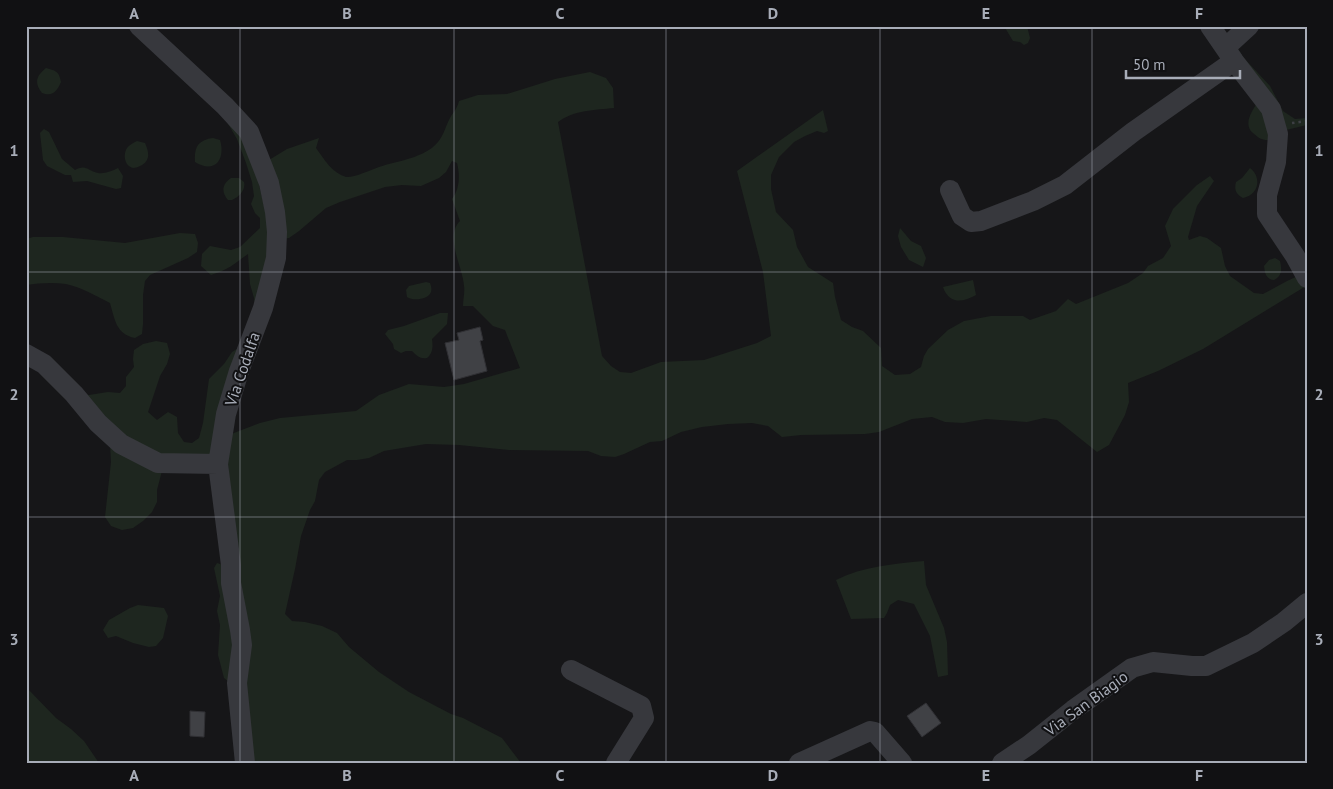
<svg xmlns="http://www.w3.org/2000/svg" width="1333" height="789" viewBox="0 0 1333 789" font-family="'PT Sans',sans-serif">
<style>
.green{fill:#1e261f}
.building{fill:#404145;stroke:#303034}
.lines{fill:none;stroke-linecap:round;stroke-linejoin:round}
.path{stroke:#3d3f44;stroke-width:2.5;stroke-dasharray:2.5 4;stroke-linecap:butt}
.minor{stroke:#37383d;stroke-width:20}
.grid{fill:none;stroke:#a8adb8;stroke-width:1;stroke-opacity:0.55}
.labels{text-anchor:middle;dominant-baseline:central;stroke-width:4;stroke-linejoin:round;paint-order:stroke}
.street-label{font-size:16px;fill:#a8adb8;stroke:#111113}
.neatline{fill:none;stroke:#a8adb8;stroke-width:2}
.grid-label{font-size:16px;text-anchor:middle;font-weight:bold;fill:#a8adb8}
</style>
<rect width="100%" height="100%" fill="#161618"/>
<path class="green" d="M1004 26H1027L1030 38 1028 43 1024 45 1020 42 1013 41Z
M1237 47 1243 57 1270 86 1283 111 1295 119 1307 118V125L1286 130 1253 78Z
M46 68C56 71 59 71 61 82 57 91 53 97 42 93 34 83 36 76 46 68Z
M590 72 606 78 613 88 614 108C595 110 574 110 558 122L602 356 611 366 620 372 631 373 661 362 704 360 757 343 771 336 763 272 737 171 823 110 828 131 824 133 817 131 805 136 794 142 779 157 771 175V189L776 212 793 230 797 247 808 267 833 283 835 297 841 320 852 327 863 331 881 348 882 366 895 375 910 374 921 367 924 356 928 349 948 330 964 321 991 316H1023L1030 320 1056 311 1068 299 1076 304 1128 283 1143 273 1148 266 1163 258 1171 246 1165 226 1173 209 1197 185 1210 176 1214 181 1197 206 1188 237 1189 240 1200 236 1207 238 1221 248 1225 266 1230 276 1254 293 1263 294 1287 281 1298 276 1306 286 1203 349 1158 371 1128 383 1129 402 1125 415 1109 445 1097 452 1057 420 1044 418 1027 422 986 419 963 423 945 422 932 417 912 419 879 432 865 434 801 435 782 437 768 426 752 423 728 424 702 427 681 432 662 441 650 442 624 454 615 457 601 456 588 451 509 450 459 445 426 444 384 451 369 458 357 460H347L325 472 319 480 315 501 310 510 301 536 295 569 285 614 292 621 305 622 322 626 337 633 349 647 379 672 409 692 451 714 463 718 502 738 521 763H249L226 436 260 423 280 418 356 411 379 395 409 384 444 387 464 384 520 368 505 330 493 326 473 306H463C463 300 465 292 464 286 463 267 444 237 460 221L452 199C460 189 460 174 457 163L452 161 446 172 439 178 421 186 402 185 385 187 340 202 326 208 299 231 289 238 282 239 269 160 287 149 319 138 316 148C324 159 332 173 346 177 353 178 371 170 379 167 397 161 425 158 438 142 444 135 446 125 450 118 454 111 457 109 459 101L478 95 507 94 555 79Z
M1260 99 1270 114 1268 140C1261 140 1259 138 1253 133 1242 124 1253 109 1260 99Z
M218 107 247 133 273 244 256 313 254 298 250 284 248 254C234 264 228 270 211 275L201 266 202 254 210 246 231 250 240 247 260 228V218L255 213 251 204 254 196 252 182 246 163 237 139Z
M44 129 49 132 62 159 75 170C87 164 87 171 98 173 105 174 112 171 118 168L123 176 121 188 116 189 87 181 73 182 71 175H65L47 166 43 160 40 133Z
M213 138 220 140C226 160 214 174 195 162 194 147 198 140 213 138Z
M137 141 145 143C149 152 151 161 140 166 138 167 135 168 133 168 124 166 123 154 127 148 129 145 133 143 137 141Z
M1250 168C1262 177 1259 195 1243 198 1236 194 1234 190 1236 182L1242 178Z
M231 178H239L244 182C246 190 239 197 232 200H228C221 192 222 184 231 178Z
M900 228 911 241 921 246 926 258 923 267 909 260 901 247 898 236Z
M180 233 195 234 198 243 197 252 188 258 150 275 145 281 143 295V324L142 334 135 338C116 334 115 320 110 303 96 296 81 287 66 284 53 282 39 283 26 285V239L33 237H63L125 243Z
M1275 258 1280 261C1282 270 1282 276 1274 280 1266 279 1265 274 1264 266L1269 260Z
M973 280 976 295C962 303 949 304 943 287Z
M426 282 430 283C431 286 432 289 431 292 428 300 413 301 407 297L406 290 409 286Z
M440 313H448L447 324 432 339C433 347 433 353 427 358 420 359 417 356 412 351H406L401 353 394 349 393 344 385 334 388 330 404 326Z
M156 341 167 343 170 354 167 364 160 376 148 412 157 420 168 412 177 417 178 433 184 442 192 443 199 438 203 423 209 379 224 364 232 352 240 347 218 463 163 467 157 490V502L152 512 143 521 133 528 122 530 111 526 105 517 111 462 110 444 84 394 89 395 108 392 120 393 126 386V377L134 367 133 359 134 350 143 344Z
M924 561 926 585 944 628 947 642 948 675 938 677 930 636 914 604 898 600 890 605 887 613 884 618 851 619 836 580C864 566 893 564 924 561Z
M217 563 220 564 226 568 236 614 229 682 224 678 218 655 220 625 217 611 220 596 214 568Z
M138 605 164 608 168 616 163 638 156 646 149 647 133 643 116 636 108 638 103 630 109 620 130 608Z
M26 687 56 718 71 729 84 741 99 763H26Z"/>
<path class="building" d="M480 327 483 340 480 341 487 371 454 380 445 343 459 340 457 333Z
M926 703 941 723 922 737 907 716Z
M190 711 205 712 204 737 190 736Z"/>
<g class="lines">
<path class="path" d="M1292 123 1307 121"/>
<path class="minor" d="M139 26 225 106 249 132 269 183 275 212 277 232 276 258 263 308 239 371 226 414 218 464 231 565V583L240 630 242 645 237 683 245 763
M1210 26 1234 61 1271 109 1278 134 1276 162 1267 195V214L1295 256 1307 278
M1225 48 1249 26
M950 190 962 216 971 222 981 221 1033 201 1065 185 1133 132 1234 61
M26 354 44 364 74 394 98 423 121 444 158 463 218 464
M571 670 641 706 644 718 616 763
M799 763 870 731 875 732 902 763
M1002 763 1029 745 1073 710 1132 668 1153 662 1192 666H1206L1253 643 1284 622 1307 603"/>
</g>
<path class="grid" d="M240 26V763M454 26V763M666 26V763M880 26V763M1092 26V763M26 272H1307M26 517H1307"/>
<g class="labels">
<g class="street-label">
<text transform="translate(242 369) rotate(-71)">Via Codalfa</text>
<text transform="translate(1086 703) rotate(-36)">Via San Biagio</text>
</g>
</g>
<rect width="1333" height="789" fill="none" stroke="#111113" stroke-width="55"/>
<path d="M1126 70v8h114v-8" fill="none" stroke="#a8adb8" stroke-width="2.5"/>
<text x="1133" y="70" font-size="15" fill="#a8adb8" stroke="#111113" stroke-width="4" paint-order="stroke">50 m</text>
<rect x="28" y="28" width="1278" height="734" class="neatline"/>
<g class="grid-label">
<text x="134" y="19">A</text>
<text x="347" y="19">B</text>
<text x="560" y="19">C</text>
<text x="773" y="19">D</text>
<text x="986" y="19">E</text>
<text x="1199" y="19">F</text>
<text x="14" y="156">1</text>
<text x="1319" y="156">1</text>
<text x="14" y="400">2</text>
<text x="1319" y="400">2</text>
<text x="14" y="645">3</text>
<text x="1319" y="645">3</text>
<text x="134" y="781">A</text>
<text x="347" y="781">B</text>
<text x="560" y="781">C</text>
<text x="773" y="781">D</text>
<text x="986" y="781">E</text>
<text x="1199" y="781">F</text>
</g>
</svg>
